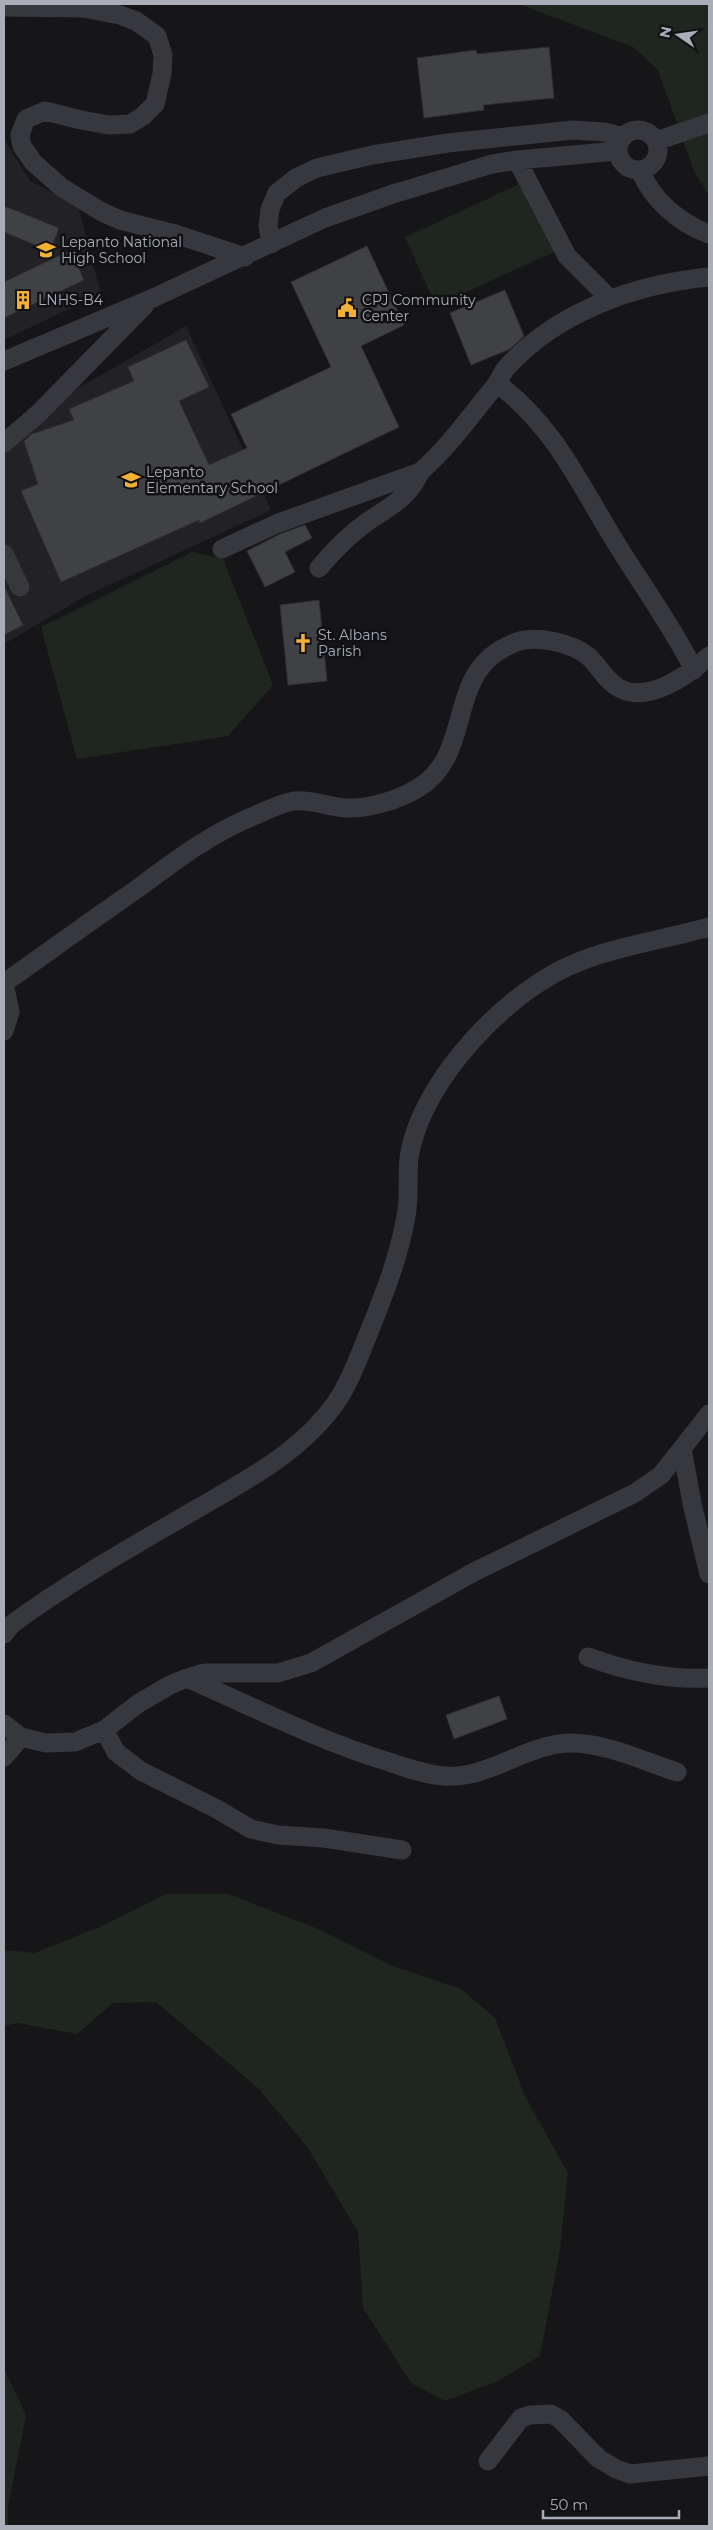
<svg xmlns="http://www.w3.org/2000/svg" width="713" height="2530" viewBox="0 0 713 2530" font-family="Montserrat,sans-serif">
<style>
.built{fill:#222225}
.green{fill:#1e261f}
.building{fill:#404145;stroke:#303034}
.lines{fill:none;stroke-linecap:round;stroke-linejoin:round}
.minor{stroke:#37383d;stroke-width:19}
.labels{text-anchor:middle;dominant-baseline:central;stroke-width:5;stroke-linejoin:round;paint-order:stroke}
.poi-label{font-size:14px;fill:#a8adb8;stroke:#111113;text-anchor:start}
</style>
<rect width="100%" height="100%" fill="#161618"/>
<path class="built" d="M4 139 30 181 78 205 101 294 4 340Z
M186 326 271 510 84 597 4 644V451L75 390Z"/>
<path class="green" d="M519 4H709V196L694 171 658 70 633 47Z
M524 182 556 251 436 306 405 237Z
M192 552 223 559 273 685 228 736 77 759 41 627Z
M166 1894H228L321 1930 390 1965 461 1989 495 2018 525 2096 568 2173 560 2250 540 2356 498 2381 445 2401 411 2383 363 2308 358 2232 308 2148 258 2088 156 2002 113 2003 77 2034 18 2023 4 2026V1950L35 1953 99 1927Z
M4 2369 26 2415 8 2507V2526H4Z"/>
<path class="building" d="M549 47 554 98 483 105 484 110 424 118 417 58 476 50 477 54Z
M4 206 59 228 50 251 4 232Z
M367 246 404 325 361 346 399 427 200 523 199 520 61 582 21 491 38 484 24 441 32 434 74 420 69 409 134 381 128 367 186 340 209 387 179 401 209 465 247 448 231 414 331 367 291 282Z
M71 250 84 280 4 318V282Z
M505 290 524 336 510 349 471 365 450 313Z
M305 525 312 538 285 552 295 572 265 587 247 551 280 534Z
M4 586 23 625 4 635Z
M319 600 327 681 288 685 280 605Z
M499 1696 507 1719 454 1739 446 1715Z"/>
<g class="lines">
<path class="minor" d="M4 7 83 8 120 15 136 21 157 36 163 55 162 74 155 104 143 116 130 124 109 125 81 120 45 111 26 119 20 135 22 146 33 162 61 187 102 212 120 220 175 234 245 257
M618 150a20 20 0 1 1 40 0a20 20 0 1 1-40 0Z
M656 141 709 123
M517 160 567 256 609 298
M640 170C652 200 679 223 709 234
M271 244 268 226 270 209 277 193 296 178 317 168 372 155 448 143 573 130 604 132 623 137
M4 361 151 299 325 218 393 194 492 164 517 160 618 151
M497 383C551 425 573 471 607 528 635 576 669 620 694 670
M4 443 38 414 145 305
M222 549 276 524 420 472C448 448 471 415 495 386 500 380 502 372 507 367 558 311 636 284 709 277
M4 554 20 587
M319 568C333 551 349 535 367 522 389 507 409 498 420 472
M4 983C48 952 92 920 137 889 176 860 211 833 256 815 267 810 282 803 294 801 311 799 329 807 346 808 368 809 399 800 418 788 477 753 442 668 517 642 537 635 572 643 588 656 599 666 606 681 619 688 648 704 689 675 709 656
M4 983 10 1012 4 1031
M682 1449 693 1508 709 1574
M4 1634 12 1624C68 1583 128 1549 188 1514 241 1483 298 1455 335 1404 349 1384 358 1359 367 1337 383 1297 399 1258 406 1216 410 1197 407 1177 409 1158 420 1081 510 987 581 961 622 945 667 939 709 927
M588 1657C626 1671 668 1680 709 1678
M187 1678C253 1707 318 1740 386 1761 405 1767 425 1775 445 1776 488 1779 525 1745 568 1743 604 1742 643 1761 677 1772
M4 1724 21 1737 46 1743 75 1742 104 1730 139 1703 170 1685 187 1678 204 1673H278L311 1663 474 1572 635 1493 661 1475 709 1414
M104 1730 116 1752 141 1771 215 1808 251 1829 278 1835 324 1838 402 1850
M4 1757 21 1737
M488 2461 521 2418 530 2415 551 2414 560 2419 598 2458 616 2469 630 2474 709 2466"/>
</g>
<defs>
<g id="school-bare" transform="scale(1.5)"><path d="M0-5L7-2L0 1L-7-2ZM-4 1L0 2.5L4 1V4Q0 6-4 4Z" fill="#f2b134" stroke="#111113" stroke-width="2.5" paint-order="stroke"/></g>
<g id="building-bare" transform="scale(1.5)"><path d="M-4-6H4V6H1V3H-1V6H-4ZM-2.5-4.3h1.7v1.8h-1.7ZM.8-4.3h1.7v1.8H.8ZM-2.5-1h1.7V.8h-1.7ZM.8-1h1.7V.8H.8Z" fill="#f2b134" stroke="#111113" stroke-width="2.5" paint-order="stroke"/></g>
<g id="civic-bare" transform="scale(1.5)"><path d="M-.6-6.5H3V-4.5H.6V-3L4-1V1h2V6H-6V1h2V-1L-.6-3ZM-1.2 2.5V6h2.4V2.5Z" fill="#f2b134" stroke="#111113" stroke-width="2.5" paint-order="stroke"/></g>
<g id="church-bare" transform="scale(1.5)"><path d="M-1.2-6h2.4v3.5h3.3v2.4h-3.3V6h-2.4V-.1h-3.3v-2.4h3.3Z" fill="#f2b134" stroke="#111113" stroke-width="2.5" paint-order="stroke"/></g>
</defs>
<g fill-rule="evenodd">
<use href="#school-bare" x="46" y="250"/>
<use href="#building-bare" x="23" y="300"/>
<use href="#civic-bare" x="347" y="308"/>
<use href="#school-bare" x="131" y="480"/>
<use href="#church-bare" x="303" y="643"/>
</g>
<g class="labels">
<g class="poi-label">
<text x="61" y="242">Lepanto National<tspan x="61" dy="16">High School</tspan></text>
<text x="38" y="300">LNHS-B4</text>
<text x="362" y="300">CPJ Community<tspan x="362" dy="16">Center</tspan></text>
<text x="146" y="472">Lepanto<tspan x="146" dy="16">Elementary School</tspan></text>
<text x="318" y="635">St. Albans<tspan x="318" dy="16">Parish</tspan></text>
</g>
</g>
<rect width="713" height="2530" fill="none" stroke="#a8adb8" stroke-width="10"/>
<g transform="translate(678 35) rotate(283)" stroke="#111113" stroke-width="4" paint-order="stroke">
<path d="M0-4L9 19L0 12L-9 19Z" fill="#a8adb8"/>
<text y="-8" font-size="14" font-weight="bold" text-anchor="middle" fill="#a8adb8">N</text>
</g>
<path d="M543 2510v8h136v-8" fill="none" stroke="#a8adb8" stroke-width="2.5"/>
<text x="550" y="2510" font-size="15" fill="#a8adb8" stroke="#111113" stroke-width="4" paint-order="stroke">50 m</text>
</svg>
